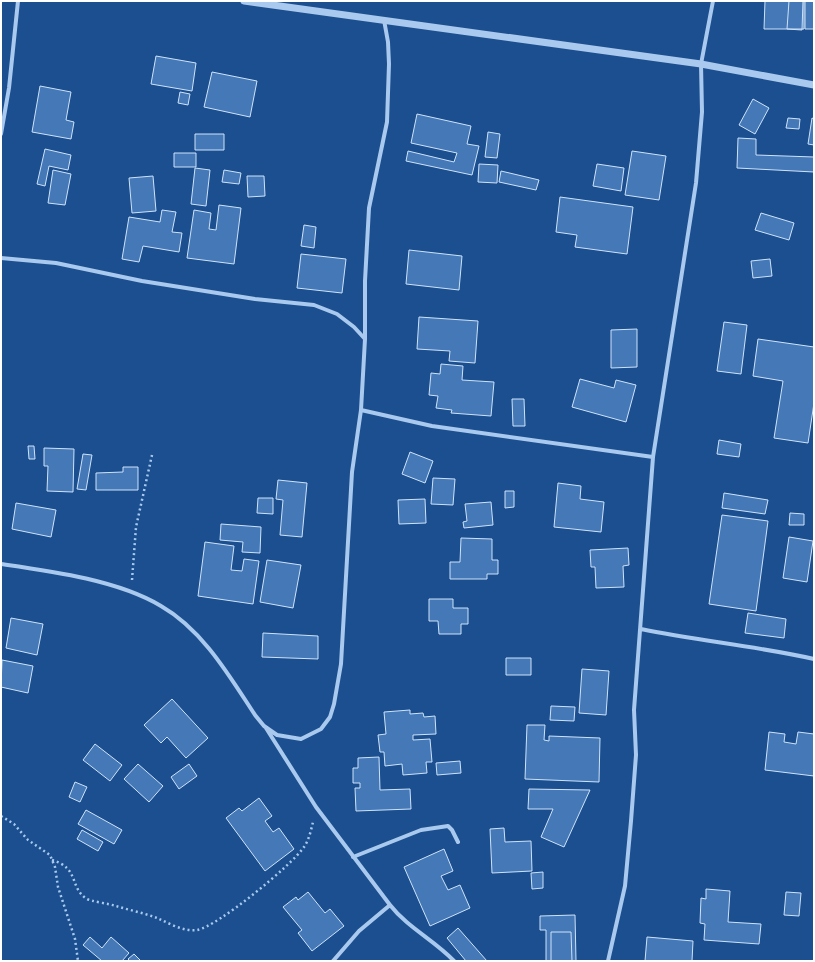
<svg xmlns="http://www.w3.org/2000/svg" width="815" height="962" viewBox="0 0 815 962" font-family="'Fira Sans Condensed',sans-serif">
<style>
.building{fill:#4478b7;stroke:#cfe3fa}
.lines{fill:none;stroke-linecap:round;stroke-linejoin:round}
.path{stroke:#a9c9ee;stroke-width:2.5;stroke-dasharray:2 3;stroke-linecap:butt}
.minor{stroke:#a9c9ee;stroke-width:4}
.tertiary{stroke:#a9c9ee;stroke-width:7}
</style>
<rect width="100%" height="100%" fill="#1b4f8f"/>
<path class="building" d="M765 1H804V29H764Z
M789 1H803L802 30 787 29Z
M805 1H814V29H805Z
M156 56 196 63 192 91 151 84Z
M212 72 257 81 250 117 204 107Z
M40 86 71 92 66 120 74 122 71 139 32 132Z
M180 92 190 94 188 105 178 103Z
M753 99 769 108 755 134 739 125Z
M417 114 471 126 467 144 479 146 472 175 406 161 408 151 454 162 457 153 411 143Z
M788 118 800 119 799 129 786 128Z
M812 118 814 119V145L808 144Z
M488 132 500 134 497 158 485 157Z
M195 134H224V150H195Z
M738 138 756 139V155L814 157V172L737 168Z
M45 149 71 155 68 170 49 166 45 186 37 184Z
M632 151 666 156 659 200 625 195Z
M174 153H196V167H174Z
M479 164 498 165 497 183 478 182Z
M597 164 624 168 621 191 593 186Z
M195 168 210 170 206 206 191 204Z
M53 170 71 174 65 205 48 203Z
M224 170 241 173 239 184 222 182Z
M501 171 539 180 536 190 499 182Z
M153 176 156 211 132 213 129 178Z
M247 176H264L265 196 248 197Z
M560 197 633 207 627 254 575 247 577 235 556 232Z
M219 205 241 208 234 264 187 258 194 210 211 213 209 229 216 230Z
M162 210 176 212 172 232 182 233 179 252 143 246 139 262 122 259 129 217 160 222Z
M761 213 794 223 789 240 755 230Z
M304 225 316 227 314 248 301 246Z
M409 250 462 256 459 290 406 284Z
M301 254 346 259 342 293 297 288Z
M770 259 772 276 753 278 751 261Z
M419 317 478 321 475 363 449 361 450 351 417 349Z
M724 322 747 325 741 374 717 371Z
M637 329V367L611 368V330Z
M758 339 814 347V403L808 443 774 438 783 381 753 376Z
M441 364 463 366 462 380 494 382 491 416 451 413 452 410 436 408 438 396 429 395 431 373 440 374Z
M580 379 614 388 616 380 636 385 626 422 572 407Z
M512 399H524L525 426H513Z
M719 440 741 444 739 457 717 454Z
M28 446H34L35 459H29Z
M44 448 74 449 73 492 47 491 48 466H44Z
M410 452 433 461 425 483 402 474Z
M83 454 92 455 86 490 77 489Z
M123 467H138V490H96V473L123 472Z
M433 478 455 479 453 505 431 504Z
M278 480 307 483 302 537 280 535 283 500 276 499Z
M558 483 581 486 580 499 604 502 601 532 554 527Z
M505 491H514V507L505 508Z
M724 493 768 500 765 514 722 508Z
M258 498H273V514L257 513Z
M425 499 426 523 399 524 398 500Z
M491 502 493 525 464 528 463 522 467 521 465 504Z
M16 503 56 510 51 537 12 529Z
M790 513 804 514V525H789Z
M722 515 768 521 756 611 709 604Z
M221 524 261 527 260 553 242 552 243 542 220 540Z
M789 537 813 541 807 582 783 578Z
M461 538 492 539V560H498V574H487V579H450V562H460Z
M205 542 234 546 231 570 242 571 244 559 259 561 253 604 198 596Z
M628 548 629 565 623 566 624 587 596 588 595 567H591L590 550Z
M267 560 301 565 293 608 260 602Z
M429 599H453V608H468V624H461V634H439L438 621H429Z
M748 613 786 619 784 638 745 633Z
M11 618 43 624 37 655 6 648Z
M263 633 318 636V659L262 657Z
M506 658H531V675H506Z
M2 660 33 666 28 693 1 687Z
M582 669 609 671 606 715 579 713Z
M172 699 208 738 186 758 167 737 161 743 144 725Z
M551 706 575 707 574 721 550 720Z
M410 710V714L423 713 424 717 435 716 436 734 413 735V740L430 739 432 762H426L427 773 403 775 402 764 385 766 384 752H380L378 735 386 734 384 712Z
M527 725H545L544 740 549 741V736L600 738 599 782 525 779Z
M769 732 785 734 784 742 796 744 798 732 814 734V776L765 770Z
M95 744 122 765 110 781 83 760Z
M379 757 380 790 410 789 411 809 356 811 355 788H360V783H353V768H358V758Z
M460 761 461 773 437 775 436 763Z
M138 764 163 786 149 802 124 779Z
M189 764 197 776 179 789 171 777Z
M75 782 87 787 80 802 69 797Z
M529 789 590 790 564 847 541 837 553 809H528Z
M259 798 272 816 265 821 273 832 279 828 294 849 265 871 226 818 239 808 242 811Z
M86 810 122 830 114 844 78 824Z
M504 828 505 842 531 841 532 871 492 873 490 829Z
M82 830 103 842 98 851 77 839Z
M444 849 453 871 441 876 448 890 460 885 470 908 430 926 404 867Z
M543 872V888L532 889 531 873Z
M706 889 730 891 728 922 761 924 759 944 704 940 705 924 700 923 701 898 706 899Z
M308 892 325 913 330 909 344 926 312 951 298 933 302 930 283 907 296 897 298 900Z
M786 892 801 893 799 916 784 915Z
M575 915 576 961H546V930H540V916Z
M458 928 487 961H466L447 938Z
M551 932H571L572 961H551Z
M90 937 102 948 111 937 129 953 122 961H102L83 945Z
M647 937 693 941 692 961H645Z
M134 954 141 961H130L128 959Z"/>
<g class="lines">
<path class="path" d="M132 580 136 527 152 455
M1 816 14 824 28 840 50 855 55 867 58 887 75 939 78 961
M52 860C80 868 69 888 87 899 90 901 110 904 116 906 129 910 144 913 157 918 169 923 183 932 197 930 217 927 292 865 304 847 309 840 311 830 313 822"/>
<path class="minor" d="M1 134 9 88 18 1
M1 258 56 263 142 281 255 299 314 305 337 314 354 327 365 339
M361 410 432 426 653 457
M1 564C50 571 118 580 161 606 203 630 230 677 255 715L264 726 277 735 301 739 321 729 330 717 334 704 341 664 352 472 361 410 365 339V281L369 208 387 122 389 64 388 42 384 20
M641 629C698 641 757 646 814 659
M266 728 316 807 390 905C408 928 434 940 454 961
M353 857 421 830 448 826 452 830 458 842
M333 961 359 931 390 905
M608 961 625 886 631 821 636 755 634 710 653 457 696 183 702 112 701 64 713 1"/>
<path class="tertiary" d="M244 1 701 64 814 85"/>
</g>
<rect width="815" height="962" fill="none" stroke="#ffffff" stroke-width="4"/>
</svg>
